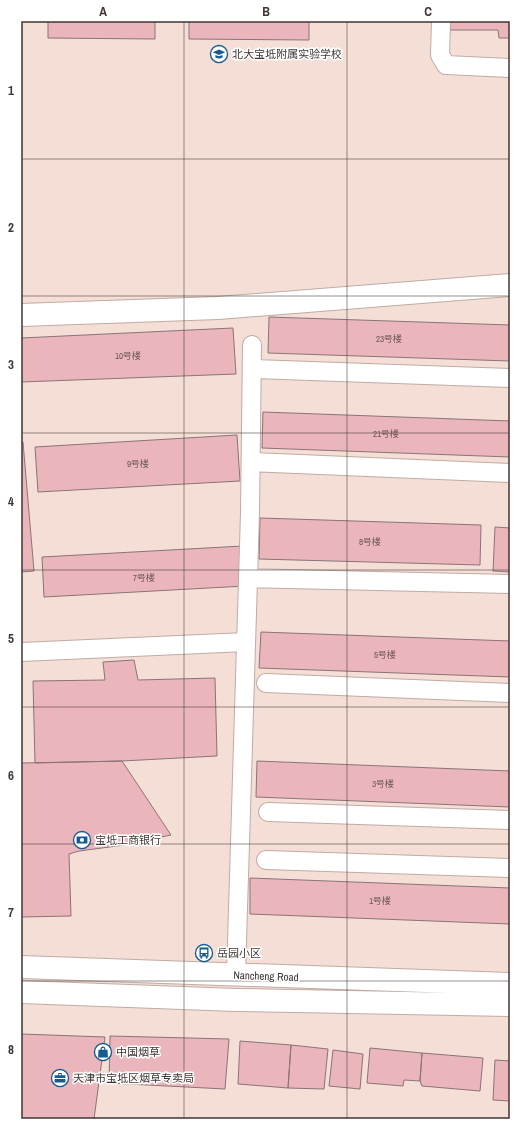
<svg xmlns="http://www.w3.org/2000/svg" width="531" height="1140" viewBox="0 0 531 1140" font-family="'Archivo Narrow','Noto Sans SC',sans-serif">
<style>
.building{fill:#ebb5bc;stroke:#8a7477}
.lines{fill:none;stroke-linecap:round;stroke-linejoin:round}
.street-casing{stroke:#c1aba4;stroke-width:20}
.secondary-casing{stroke:#c1aba4;stroke-width:24}
.street{stroke:#fff;stroke-width:18}
.secondary{stroke:#fff;stroke-width:22}
.grid{fill:none;stroke:#3f3633;stroke-width:1;stroke-opacity:0.55}
.labels{text-anchor:middle;dominant-baseline:central;stroke-width:3;stroke-linejoin:round;paint-order:stroke}
.number-label{font-size:9px;fill:#6a5655}
.poi-label{font-size:11px;fill:#3f3633;stroke:#fff;text-anchor:start}
.street-label{font-size:11px;fill:#3f3633;stroke:#fff}
.neatline{fill:none;stroke:#3f3633;stroke-width:1.5}
.grid-label{font-size:13px;text-anchor:middle;font-weight:bold;fill:#3f3633}
</style>
<rect width="100%" height="100%" fill="#f4ded6"/>
<path class="building" d="M48 21H155V39L48 38Z
M189 21H309V40L189 39Z
M450 21H510V38H499L498 30H450Z
M269 317 510 325V361L268 353Z
M233 328 236 374 21 382V338Z
M263 412 510 421V457L262 448Z
M237 435 240 481 38 492 35 447Z
M23 442 34 571 21 572V443Z
M260 518 481 525 480 565 259 559Z
M495 527 510 528V572L493 571Z
M243 546 245 586 44 597 42 557Z
M261 632 510 641V677L259 668Z
M134 660 138 680 215 678 217 756 122 761 35 763 33 681 105 680 103 662Z
M122 761 171 835 117 846 79 851 69 854 71 916 21 917V763Z
M257 761 510 771V807L256 797Z
M250 878 510 888V924L250 914Z
M21 1034 105 1037 94 1119H21Z
M110 1036 229 1039 225 1089 109 1083Z
M240 1041 291 1045 288 1088 238 1084Z
M291 1045 328 1049 324 1089 288 1088Z
M370 1048 422 1053 420 1081 404 1080 403 1086 367 1083Z
M333 1050 363 1054 360 1089 329 1086Z
M422 1053 483 1058 480 1091 422 1086 420 1081Z
M495 1060 510 1061V1101L493 1100Z"/>
<g class="lines">
<g class="street-casing">
<path id="street" d="M441 21 440 55 446 65 510 68
M252 369 510 378
M251 462 510 473
M248 578 510 584
M21 652 246 642
M266 683 510 693
M268 812 510 820
M266 860 510 868
M236 975 250 513 252 345"/>
</g>
<g class="secondary-casing">
<path id="secondary" d="M21 315 218 308 510 285
M21 967 510 984
M21 992 236 1000 510 1005"/>
</g>
<use href="#street" class="street"/>
<use href="#secondary" class="secondary"/>
</g>
<path class="grid" d="M184 21V1119M347 21V1119M21 159H510M21 296H510M21 433H510M21 570H510M21 707H510M21 844H510M21 981H510"/>
<defs>
<g id="school-ring" transform="scale(0.9)"><circle r="9.5" fill="#fff" stroke="#175b90" stroke-width="1.5"/><path d="M0-5L7-2L0 1L-7-2ZM-4 1L0 2.5L4 1V4Q0 6-4 4Z" fill="#175b90"/></g>
<g id="bank-ring" transform="scale(0.9)"><circle r="9.5" fill="#fff" stroke="#175b90" stroke-width="1.5"/><path d="M-6-4H6V4H-6ZM0-2.3a2.3 2.3 0 1 0 0 4.6a2.3 2.3 0 1 0 0-4.6Z" fill="#175b90"/></g>
<g id="bus-ring" transform="scale(0.9)"><circle r="9.5" fill="#fff" stroke="#175b90" stroke-width="1.5"/><path d="M-5-6H5V4H4V6H2V4H-2V6H-4V4H-5ZM-3.5-4V0h7V-4ZM-3.5 1.2v1.5H-2V1.2ZM2 1.2v1.5H3.5V1.2Z" fill="#175b90"/></g>
<g id="shop-ring" transform="scale(0.9)"><circle r="9.5" fill="#fff" stroke="#175b90" stroke-width="1.5"/><path d="M-5-2.5h2.3a2.7 3.5 0 0 1 5.4 0H5L5.5 6h-11ZM-1.5-2.5h3a1.5 2.3 0 0 0-3 0Z" fill="#175b90"/></g>
<g id="office-ring" transform="scale(0.9)"><circle r="9.5" fill="#fff" stroke="#175b90" stroke-width="1.5"/><path d="M-6-3h4V-5.5h4V-3h4V5H-6ZM-1-4.5V-3h2v-1.5ZM-6 0V1H6V0Z" fill="#175b90"/></g>
</defs>
<g fill-rule="evenodd">
<use href="#school-ring" x="219" y="54"/>
<use href="#bank-ring" x="82" y="840"/>
<use href="#bus-ring" x="204" y="953"/>
<use href="#shop-ring" x="103" y="1052"/>
<use href="#office-ring" x="60" y="1078"/>
</g>
<g class="labels">
<g class="number-label">
<text x="389" y="339">23号楼</text>
<text x="128" y="356">10号楼</text>
<text x="386" y="434">21号楼</text>
<text x="138" y="464">9号楼</text>
<text x="370" y="542">8号楼</text>
<text x="144" y="578">7号楼</text>
<text x="385" y="655">5号楼</text>
<text x="383" y="784">3号楼</text>
<text x="380" y="901">1号楼</text>
</g>
<g class="poi-label">
<text x="232" y="54">北大宝坻附属实验学校</text>
<text x="95" y="840">宝坻工商银行</text>
<text x="217" y="953">岳园小区</text>
<text x="116" y="1052">中国烟草</text>
<text x="73" y="1078">天津市宝坻区烟草专卖局</text>
</g>
<g class="street-label">
<text transform="translate(266 976) rotate(2)">Nancheng Road</text>
</g>
</g>
<rect width="531" height="1140" fill="none" stroke="#ffffff" stroke-width="44"/>
<rect x="22" y="22" width="487" height="1096" class="neatline"/>
<g class="grid-label">
<text x="103" y="16">A</text>
<text x="266" y="16">B</text>
<text x="428" y="16">C</text>
<text x="11" y="95">1</text>
<text x="11" y="232">2</text>
<text x="11" y="369">3</text>
<text x="11" y="506">4</text>
<text x="11" y="643">5</text>
<text x="11" y="780">6</text>
<text x="11" y="917">7</text>
<text x="11" y="1054">8</text>
</g>
</svg>
